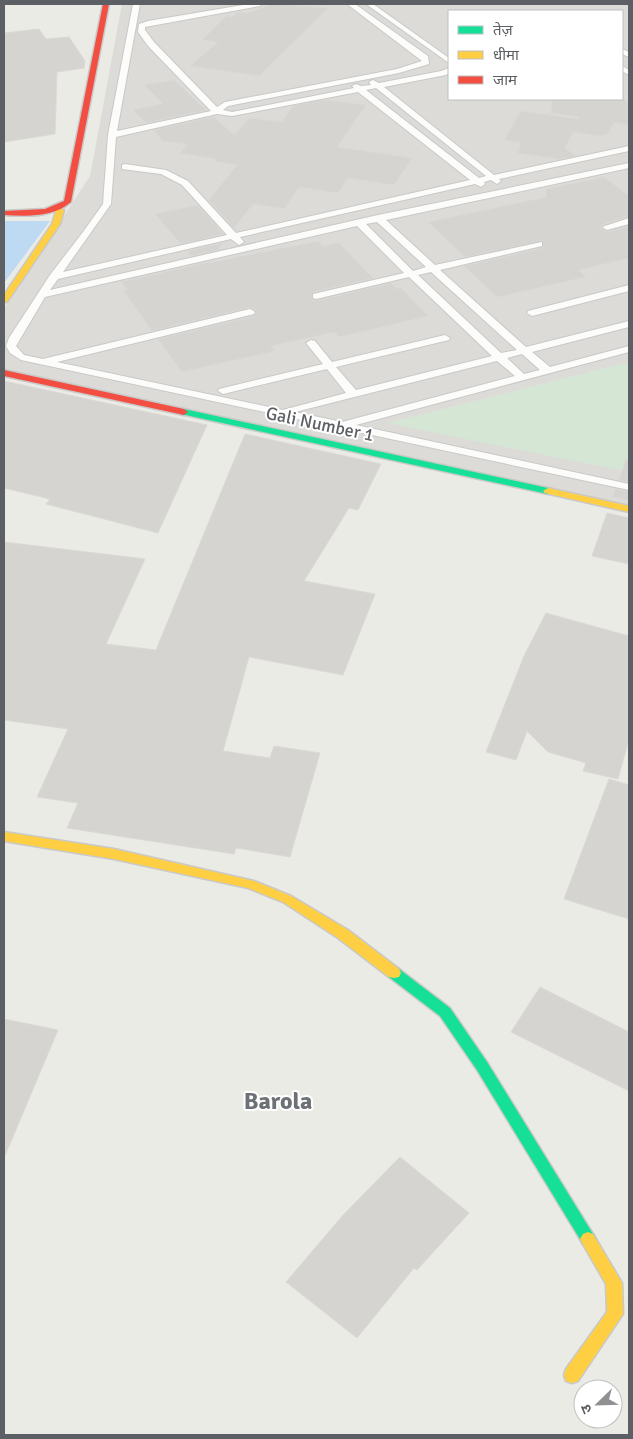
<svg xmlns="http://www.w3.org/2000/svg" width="633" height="1439" viewBox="0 0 633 1439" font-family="Signika,'Noto Sans Devanagari',sans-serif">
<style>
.industrial{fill:#dcdbd7;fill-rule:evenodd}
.green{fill:#d5e6d4}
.water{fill:#bed9f2}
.building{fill:#d5d4d1;stroke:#dad9d6}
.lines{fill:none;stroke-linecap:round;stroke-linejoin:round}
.lane-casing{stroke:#c8c9c8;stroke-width:2}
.fast-casing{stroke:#c8c9c8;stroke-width:3}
.slow-casing{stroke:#c8c9c8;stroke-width:3}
.jam-casing{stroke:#c8c9c8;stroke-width:3}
.lane{fill:#fcfcfb;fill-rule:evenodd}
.fast{fill:#16e098;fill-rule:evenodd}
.slow{fill:#ffcf43;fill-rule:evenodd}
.jam{fill:#f24e42;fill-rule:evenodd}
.labels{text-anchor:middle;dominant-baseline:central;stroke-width:4;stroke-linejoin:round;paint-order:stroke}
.street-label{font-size:18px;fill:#5c5f63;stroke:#fff}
.near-quarter-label{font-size:24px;font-weight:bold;fill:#6d7175;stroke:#fff}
</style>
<rect width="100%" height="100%" fill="#ebebe6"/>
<path class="industrial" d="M122 4H629V509L4 373V308L90 176ZM449 11H622V99H449Z"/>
<path class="green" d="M629 362V472L387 423Z"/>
<path class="water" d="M4 221H50L4 283Z"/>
<path class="building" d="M271 4 328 8 259 76 190 66 218 42 202 40 223 19 227 16 233 17 237 12 249 13Z
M39 29 46 39 69 37 85 61 84 68 57 72 55 134 4 142V33Z
M174 80 206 110 146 123 133 110 163 104 144 85Z
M552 99H626L625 101 629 102V125L614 122 608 133 600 136 573 132 565 148 576 156 560 159 517 153 521 145H519L520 142 504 140 521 111 578 119 579 117 551 113Z
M324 100 366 105 337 147 412 158 394 185 348 178 338 193 299 187 284 209 253 204 234 228 209 200 237 165 214 161 216 159 180 153 188 144 163 141 153 130 214 117 234 135 250 118 282 122 293 106Z
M604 177 629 196V216L601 225 600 228 607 232 629 226V258L578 270 586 277 497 297 464 266 542 248 543 241 465 257 428 222 546 197V189Z
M198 205 223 234 181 244 155 214Z
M318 241 323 246 339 243 373 278 313 292 312 300 316 301 391 283 397 289 401 288 428 316 339 337 334 332 271 346 275 351 182 372 158 339 254 316 257 311 250 307 152 331 124 291 128 290 121 282 209 262 208 263Z
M223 243 218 250 191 256 187 251Z
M4 381 207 425 158 533 46 504 50 499 4 488Z
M245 434 381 464 358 510 349 508 304 581 375 594 343 675 249 657 223 751 270 758 274 746 320 753 290 857 236 848 234 854 67 828 78 803 37 797 68 729 4 720V542L145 559 106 644 156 650Z
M626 460H629V482L619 480Z
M615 489 629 492V500L613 497Z
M607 513 629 518V564L592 556Z
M546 613 629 636V739L618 779 583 771 586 763 548 752 527 731 516 760 486 752 524 656Z
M609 779 629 785V919L564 899Z
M540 987 629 1032V1091L511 1032Z
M4 1019 58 1030 4 1158Z
M400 1157 469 1213 417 1270 414 1268 357 1338 286 1282 344 1214Z"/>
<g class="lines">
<g class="lane-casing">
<path id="lane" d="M133 4H140L117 131 211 111 148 46 138 32 139 24 148 21 249 4H263L260 6 145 27V30L154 42 217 107 225 102 397 69 422 61 347 4H355L428 56 429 64 399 73 228 106 223 110 232 112 354 88 352 86 356 84 361 86 371 85 369 82 373 80 379 83 441 71 449 68V73L446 75 384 87 494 175 629 146V151L499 179 501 181 497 184 491 180 484 182 485 184 481 187 475 184 240 237 244 242 239 245 231 239 58 279 50 290 378 215 629 163V168L386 220 435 265 542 242V246L440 270 526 347 629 321V327L532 352 550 367 629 346V352L356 425 629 484V490L21 360 10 353 6 346 9 338 50 275 83 232 103 204 108 135ZM376 88 486 176 479 178 366 90ZM358 92 470 180 236 233 188 181 166 170 125 164 122 165V169L161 174 182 185 227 235 63 272 111 204 116 137 217 114 232 116ZM377 222 426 267 413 271 366 224ZM357 226 404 273 313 294V298L316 299 409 277 492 356 356 390 336 367 449 340 450 338 445 335 332 362 315 341 311 340 306 343 323 364 219 389 218 391 223 394 327 369 346 393 283 410 57 362 254 314 255 312 250 309 43 359 24 355 16 346 45 297ZM431 272 517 350 501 353 418 275ZM522 354 540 370 524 374 507 358ZM497 361 515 376 342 422 295 412Z
M366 4H373L449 58V63Z
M622 49 629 52V57L622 54Z
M622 66 629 70V75L622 71Z
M629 218V224L607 230 602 227Z
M629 285V291L532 316 527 313 528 311Z"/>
</g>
<g class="fast-casing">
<path id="fast" d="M184 409 548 488 553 491 548 494 181 414V410Z
M394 968 399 969 450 1008 487 1062 593 1234 596 1239 593 1244 588 1246 583 1244 477 1070 440 1016 389 977 387 973 389 969Z"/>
</g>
<g class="slow-casing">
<path id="slow" d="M57 208 64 210 60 224 7 302H4V295L52 224Z
M548 488 629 506V512L545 493 543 491Z
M4 832 114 849 254 881 291 896 348 930 399 969 401 973 399 977 394 978 389 977 338 938 283 902 248 888 114 859 4 841Z
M588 1232 593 1234 622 1283 623 1314 578 1381 572 1383 566 1381 564 1375 566 1369 607 1312 606 1284 580 1239 583 1234Z"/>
</g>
<g class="jam-casing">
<path id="jam" d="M103 4H109L71 202C53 218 26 216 4 215V211L45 209 64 201Z
M4 370 184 409 188 412 184 415 4 376Z"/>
</g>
<use href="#lane" class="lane"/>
<use href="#fast" class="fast"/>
<use href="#slow" class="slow"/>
<use href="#jam" class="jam"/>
</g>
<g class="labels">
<g class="street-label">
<text transform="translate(320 424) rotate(12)">Gali Number 1</text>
</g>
<g class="near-quarter-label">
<text x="278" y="1101">Barola</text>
</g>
</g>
<rect width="633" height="1439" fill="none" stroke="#5c5f63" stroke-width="10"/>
<rect x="448" y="10" width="175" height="90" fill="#ffffff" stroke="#bebfc1"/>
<rect x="458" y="26" width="25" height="8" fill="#16e098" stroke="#bebfc1"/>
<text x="493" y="35" font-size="15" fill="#5c5f63">तेज़</text>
<rect x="458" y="51" width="25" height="8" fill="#ffcf43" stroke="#bebfc1"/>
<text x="493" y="60" font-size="15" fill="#5c5f63">धीमा</text>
<rect x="458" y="76" width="25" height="8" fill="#f24e42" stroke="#bebfc1"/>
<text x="493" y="85" font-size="15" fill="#5c5f63">जाम</text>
<g transform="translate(598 1404) rotate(247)"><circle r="24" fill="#ffffff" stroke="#bebfc1"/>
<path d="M0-4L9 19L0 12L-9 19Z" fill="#8e9091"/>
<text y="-8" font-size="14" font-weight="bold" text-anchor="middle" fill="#5c5f63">उ</text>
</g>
</svg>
